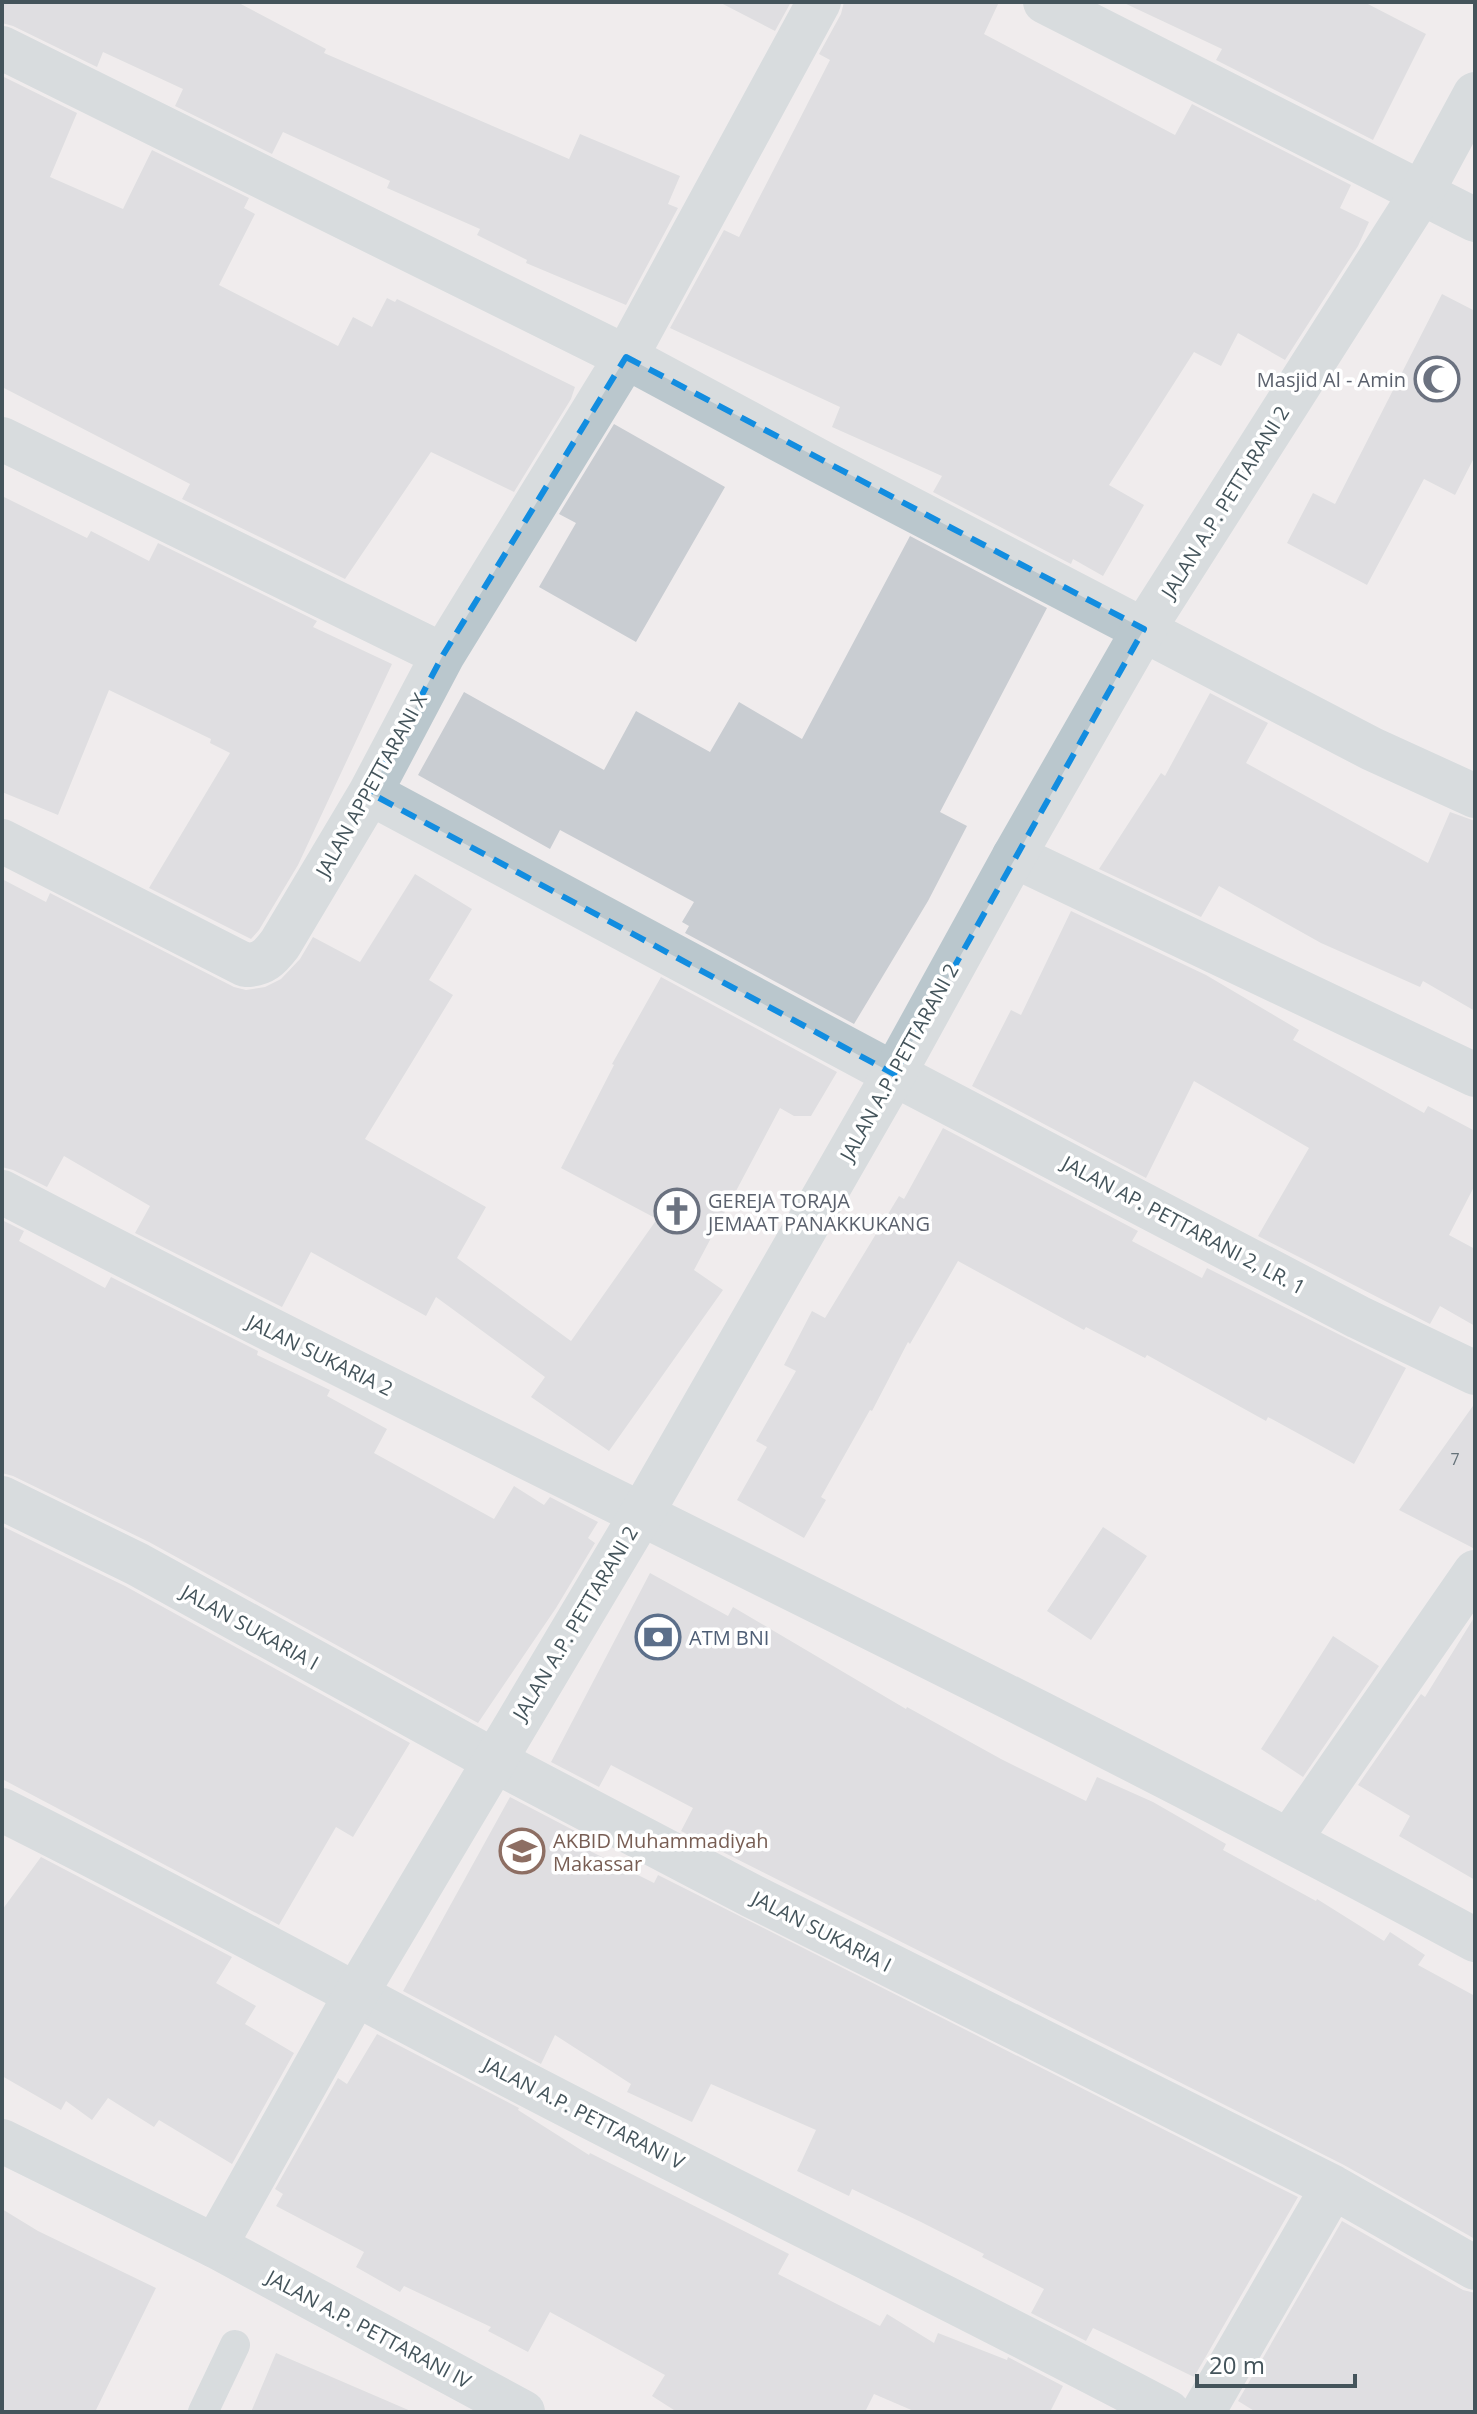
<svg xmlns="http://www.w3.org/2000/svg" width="1477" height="2414" viewBox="0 0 1477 2414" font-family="'Open Sans',sans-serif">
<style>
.building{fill:#c9cdd2}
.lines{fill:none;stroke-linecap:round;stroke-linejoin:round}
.service{stroke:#bac7cd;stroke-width:30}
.minor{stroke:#bac7cd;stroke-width:44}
.tertiary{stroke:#bac7cd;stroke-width:44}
.marked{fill:none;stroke:#128de0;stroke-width:6;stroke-dasharray:16 10;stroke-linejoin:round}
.labels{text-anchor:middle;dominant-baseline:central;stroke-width:7;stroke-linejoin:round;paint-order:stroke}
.number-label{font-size:16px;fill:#657279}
.worship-label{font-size:20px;fill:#5b616d;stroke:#fff;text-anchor:end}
.street-label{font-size:20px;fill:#44545b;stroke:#fff}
.service-label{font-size:20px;fill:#4e5e75;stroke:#fff;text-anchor:start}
.education-label{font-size:20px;fill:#785e54;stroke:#fff;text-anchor:start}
</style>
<rect width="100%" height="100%" fill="#f0eced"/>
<path class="building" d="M2 2H237L326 49 324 53 569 159 580 134 680 176 668 204 678 208 626 305 526 263 527 260 477 235 480 229 387 188 390 181 283 132 272 154 175 106 183 89 103 52 97 67 13 26 2 23Z
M719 2H791L775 31Z
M844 2H999L984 34 1175 135 1192 104 1351 185 1340 208 1369 222 1358 246 1285 360 1238 333 1221 366 1194 352 1109 485 1144 505 1103 576 1073 559 1071 564 933 492 942 476 832 427 840 407 670 328 724 230 739 237 830 60 819 54 841 14Z
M1122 2H1364L1426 34 1373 140 1216 60 1222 49Z
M2 76 77 113 50 177 123 209 152 150 249 198 244 208 255 214 219 285 338 346 353 317 372 327 387 298 395 302 397 299 575 387 571 399 514 492 431 452 345 579 182 499 190 484 2 387Z
M1442 294 1475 311V456L1455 495 1424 479 1367 585 1287 543 1313 493 1335 504Z
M614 424 725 487 636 642 539 587 576 523 559 514Z
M2 496 87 538 91 531 149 561 158 543 317 621 313 627 392 664 298 865 259 930 251 939 149 888 230 753 210 743 211 739 109 690 58 815 2 792Z
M910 536 1047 608 940 812 967 826 928 901 854 1024 685 933 689 926 682 922 694 902 560 830 550 849 418 775 464 692 604 770 636 711 710 752 739 702 802 739Z
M1210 693 1268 723 1246 763 1428 863 1450 812 1475 821V1011L1423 981 1420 987 1321 943 1219 886 1201 917 1099 869 1161 773 1165 776Z
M415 874 472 909 429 980 453 995 365 1139 486 1207 457 1258 571 1341 657 1219 561 1168 614 1065 612 1064 661 977 837 1072 811 1116H794L780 1108 694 1270 723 1290 609 1451 531 1397 545 1377 436 1297 426 1316 311 1252 282 1307 135 1233 150 1206 64 1156 47 1187 13 1170 2 1167V879L46 902 50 893 234 987 246 990 265 987 281 979 300 959 313 937 360 962Z
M1071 911 1206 975 1299 1030 1293 1040 1424 1113 1428 1106 1475 1131V1185L1449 1235 1475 1249V1326L1440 1306 1430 1324 1258 1236 1309 1148 1194 1081 1146 1178 972 1086 1011 1010 1021 1015Z
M943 1128 1138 1231 1132 1241 1202 1278 1207 1268 1406 1368 1354 1464 1268 1417 1266 1421 1147 1355 1145 1358 1086 1327 1084 1330 958 1261 910 1344 908 1342 872 1411 870 1410 821 1497 826 1500 804 1538 737 1500 767 1447 756 1441 796 1371 784 1365 812 1311 825 1318 899 1196 904 1199Z
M2 1220 24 1231 19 1241 105 1288 111 1277 258 1351 257 1355 330 1390 327 1396 387 1429 374 1453 494 1519 514 1486 544 1505 550 1497 598 1522 588 1538 595 1543 556 1608 478 1723 149 1542 13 1476 2 1473Z
M1475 1403V1547L1473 1548 1399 1510Z
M2 1526 125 1586 410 1743 353 1837 336 1827 279 1925 2 1779Z
M1103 1527 1147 1556 1091 1640 1047 1611Z
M650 1573 728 1616 733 1607 906 1709 907 1707 1001 1759 1086 1801 1097 1777 1153 1802 1226 1844 1223 1850 1316 1901 1317 1899 1384 1941 1390 1932 1425 1955 1418 1965 1475 1996V2239L1344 2165 681 1831 693 1808 611 1765 599 1787 551 1762Z
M1475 1616V1880L1399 1836 1410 1816 1358 1785 1421 1694 1425 1697Z
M1333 1636 1379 1666 1303 1777 1261 1749Z
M510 1797 575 1831 570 1841 654 1883 658 1875 1298 2197 1194 2377 1093 2328 1086 2341 1031 2313 1044 2289 982 2257 984 2254 921 2222 852 2189 849 2196 797 2171 816 2130 711 2084 692 2122 627 2092 631 2084 555 2035 541 2064 403 1991Z
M41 1857 232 1957 216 1983 256 2006 245 2024 294 2053 232 2164 159 2120 154 2127 108 2098 92 2120 66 2101 61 2110 2 2076V1910Z
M377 2034 519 2108 518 2110 589 2155 590 2153 789 2254 778 2274 880 2326 887 2314 934 2343 938 2333 1007 2360 1008 2357 1063 2386 1050 2412H916L874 2394 865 2412H677L652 2396 665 2375 550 2312 528 2352 488 2331 491 2327 404 2286 400 2292 356 2267 364 2252 276 2206 283 2194 275 2189 338 2078 347 2084Z
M2 2209 38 2231 156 2288 95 2412H2Z
M1342 2221 1463 2290 1475 2293V2412H1256L1238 2401Z
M276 2353 413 2412H251Z"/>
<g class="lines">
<path class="service" d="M203 2412 235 2345"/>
<path class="minor" d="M1045 2 1475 220
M2 48 626 357 823 463 1372 749 1475 796
M2 439 443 655
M370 793 894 1074 1358 1317 1475 1373
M2 841 245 965C263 965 270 957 280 944L370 793 443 655 626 357 819 2
M1014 856 1475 1075
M2 1192C490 1447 991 1677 1475 1940
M2 1498 137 1564 493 1760 752 1896 1333 2187 1475 2268
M2 1810C169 1893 333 1983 499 2070 720 2186 946 2295 1168 2412
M1290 1839 1475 1572
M215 2246 523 2412
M1203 2412 1333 2187"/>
<path class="tertiary" d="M2 2141 215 2246 356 1994 642 1513 894 1074 1014 856 1144 629 1422 192 1475 94"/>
</g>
<path d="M0 0H1477V2414H0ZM626 357 1144 629 894 1074 370 793 443 655Z" fill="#f0eced" fill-opacity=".55" fill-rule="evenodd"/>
<path class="marked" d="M626 357 1144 629 894 1074 370 793 443 655Z"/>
<defs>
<g id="mosque-ring" transform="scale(2.3)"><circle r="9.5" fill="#fff" stroke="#6b7280" stroke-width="1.5"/><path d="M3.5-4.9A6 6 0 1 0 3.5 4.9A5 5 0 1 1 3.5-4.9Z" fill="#6b7280"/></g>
<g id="church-ring" transform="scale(2.3)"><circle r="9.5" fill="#fff" stroke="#6b7280" stroke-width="1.5"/><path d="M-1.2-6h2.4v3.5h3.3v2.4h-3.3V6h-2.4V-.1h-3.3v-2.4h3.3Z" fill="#6b7280"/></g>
<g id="bank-ring" transform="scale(2.3)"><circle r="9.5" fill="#fff" stroke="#5c6f8a" stroke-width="1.5"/><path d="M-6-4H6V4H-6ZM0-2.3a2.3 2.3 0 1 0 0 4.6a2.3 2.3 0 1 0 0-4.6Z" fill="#5c6f8a"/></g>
<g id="university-ring" transform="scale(2.3)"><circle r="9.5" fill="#fff" stroke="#8d6e63" stroke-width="1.5"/><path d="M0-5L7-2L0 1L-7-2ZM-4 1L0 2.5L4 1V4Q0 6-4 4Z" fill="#8d6e63"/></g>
</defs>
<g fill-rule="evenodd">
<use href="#mosque-ring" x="1437" y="379"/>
<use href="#church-ring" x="677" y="1211"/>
<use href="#bank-ring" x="658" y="1637"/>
<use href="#university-ring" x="522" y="1851"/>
</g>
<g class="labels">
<g class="number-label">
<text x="1455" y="1459">7</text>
</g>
<g class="worship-label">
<text x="1406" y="379">Masjid Al - Amin</text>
<text x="708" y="1200" text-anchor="start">GEREJA TORAJA<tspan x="708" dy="23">JEMAAT PANAKKUKANG</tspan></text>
</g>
<g class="street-label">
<text transform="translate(1225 502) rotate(-58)">JALAN A.P. PETTARANI 2</text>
<text transform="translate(371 785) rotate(-61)">JALAN APPETTARANI X</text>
<text transform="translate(899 1062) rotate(-61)">JALAN A.P. PETTARANI 2</text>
<text transform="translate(1184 1225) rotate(28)">JALAN AP. PETTARANI 2, LR. 1</text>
<text transform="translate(320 1355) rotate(26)">JALAN SUKARIA 2</text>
<text transform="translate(575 1623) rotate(-59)">JALAN A.P. PETTARANI 2</text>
<text transform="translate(250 1627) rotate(29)">JALAN SUKARIA I</text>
<text transform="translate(822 1931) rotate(27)">JALAN SUKARIA I</text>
<text transform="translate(584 2113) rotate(27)">JALAN A.P. PETTARANI V</text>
<text transform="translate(369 2329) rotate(28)">JALAN A.P. PETTARANI IV</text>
</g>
<g class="service-label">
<text x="689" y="1637">ATM BNI</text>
</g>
<g class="education-label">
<text x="553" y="1840">AKBID Muhammadiyah<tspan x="553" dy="23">Makassar</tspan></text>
</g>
</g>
<rect width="1477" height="2414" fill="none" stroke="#44545b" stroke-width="8"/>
<path d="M1197 2374v12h158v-12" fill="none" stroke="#44545b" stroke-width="4"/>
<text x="1209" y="2374" font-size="24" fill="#44545b" stroke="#ffffff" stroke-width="6" paint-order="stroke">20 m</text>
</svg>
